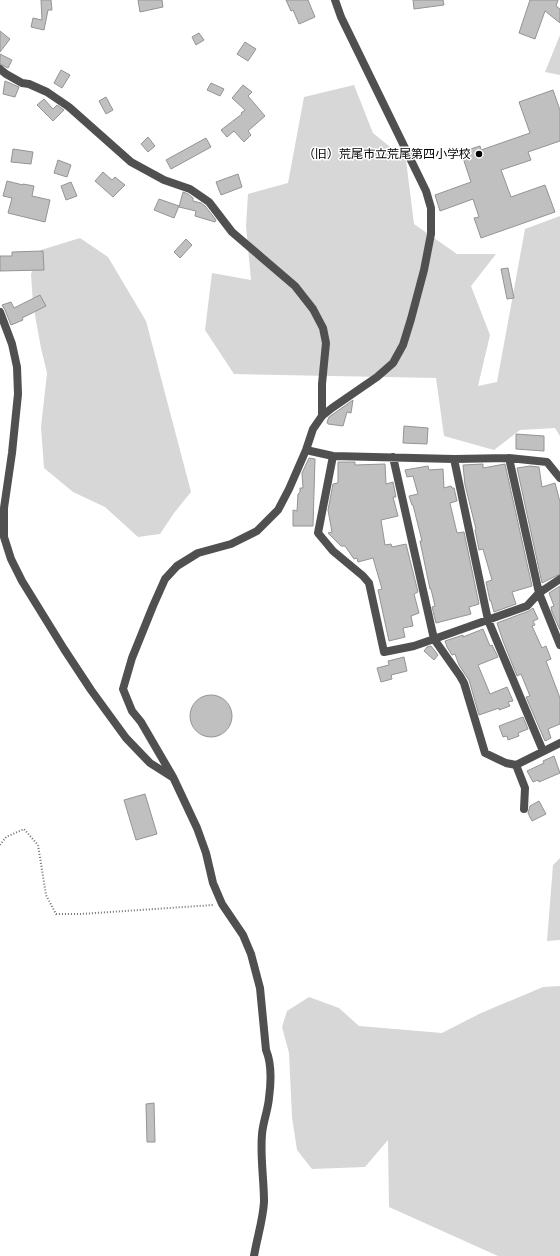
<svg xmlns="http://www.w3.org/2000/svg" width="560" height="1256" viewBox="0 0 560 1256" font-family="'DejaVu Sans','Noto Sans JP',sans-serif">
<style>
.green{fill:#d7d7d7}
.building{fill:#c0c0c0;stroke:#949494}
.lines{fill:none;stroke-linecap:round;stroke-linejoin:round}
.path{stroke:#727272;stroke-width:2;stroke-dasharray:1 2;stroke-linecap:butt}
.street{stroke:#505050;stroke-width:8}
.poi-dot{fill:#000;stroke:#fff;stroke-width:1.5}
.labels{text-anchor:middle;dominant-baseline:central;stroke-width:3;stroke-linejoin:round;paint-order:stroke}
.poi-label{font-size:12px;fill:#000;stroke:#fff;text-anchor:end}
</style>
<rect width="100%" height="100%" fill="#fff"/>
<path class="green" d="M560 35V75L545 72Z
M354 85 373 133 406 160 414 224 457 254H496L471 286 490 335 478 386 497 382 525 229 560 216V436L555 428 520 430 494 450 444 436 436 378 234 374 205 330 212 273 251 280 246 226 248 194 288 183 304 97Z
M80 238 108 257 146 321 191 492 174 513 160 534 138 537 105 507 73 492 44 468 41 427 47 373 41 348 33 304 31 274 41 250Z
M560 858V940L547 941 553 865Z
M560 986V1256H498L389 1207 388 1140 365 1167 312 1169 297 1150 292 1117 289 1053 282 1027 287 1011 309 997 339 1008 359 1026 442 1033 481 1013 543 987Z"/>
<path class="building" d="M41 0H51L52 10H48L44 30 31 27 33 18 42 20Z
M138 0H162L163 7 140 12Z
M286 0H308L315 17 299 24 293 10 291 11Z
M413 0H443L444 5 414 9Z
M530 0H558L556 6 560 9V23L545 11 535 39 519 33Z
M0 31 10 39 0 52Z
M199 33 204 40 196 45 192 37Z
M245 42 256 49 248 61 237 54Z
M0 54 12 60 8 68 0 64Z
M61 70 70 75 62 88 54 83Z
M5 81 19 87 15 97 3 94Z
M211 83 224 89 220 96 207 90Z
M243 85 252 92 248 96 265 116 248 131 251 135 244 142 234 131 227 137 221 130 242 114 241 113 245 110 232 98Z
M553 90 560 110V141L528 152 531 160 501 170 511 197 545 185 555 212 481 238 474 218 479 217 473 199 440 211 435 195 471 182 461 152 480 146 481 150 530 133 519 102Z
M106 97 113 110 106 114 99 101Z
M44 99 53 109 57 105 64 110 53 121 37 105Z
M148 137 155 146 148 152 141 144Z
M206 138 211 147 171 169 166 160Z
M13 149 33 152 31 164 11 162Z
M58 160 71 165 67 177 54 173Z
M103 172 112 180 115 177 125 185 113 197 95 181Z
M238 174 242 187 221 195 216 182Z
M7 181 23 185V184L34 186 32 196 50 200 45 222 8 213 12 198 3 196Z
M71 182 77 196 66 200 61 186Z
M183 192 188 194 193 198V201L201 203 205 206 216 220 215 222 195 216 196 211 179 207Z
M159 199 179 206 174 218 154 210Z
M186 239 192 245 180 258 174 252Z
M43 251 44 270 0 271V256H12V252Z
M508 268 514 298 507 299 501 269Z
M40 295 46 306 22 318 23 320 11 325 5 310 2 305 11 302 14 308Z
M353 400 351 413 347 412 343 426 328 424 327 422 329 417Z
M404 426 428 428 427 444 403 443Z
M516 434 544 436V451L516 449Z
M309 458 315 459 313 526H293V510L297 511 298 494 300 492V488H303L302 473Z
M338 462H355V465L385 464 386 484 393 482 396 497H393L398 516 381 520 385 545 391 544 392 547 406 544 418 592 414 594 419 613 411 616 413 626 403 628 405 637 389 641 378 590 382 589 373 558 358 562 357 558 354 559 345 546H341L328 533 332 532 328 510 333 484 338 483Z
M483 464V468L505 464 532 586 512 592 516 604 494 612 491 601H490L486 582 492 580 483 549 479 550 475 530 476 529 465 485 463 465Z
M428 466 429 470 443 469 444 488 451 486 452 488H454L457 501 450 503 457 533 464 532 479 604 469 607 471 614 436 623 432 607 435 606 431 589H430L420 541H422L413 505H412L409 496 418 494 413 476 407 477 405 470Z
M530 466 539 467 542 487 555 483 560 502V574L542 583 517 468Z
M560 586V630L552 612 551 607 554 606 549 593Z
M533 608 538 619 533 621 535 625 532 626 542 648 546 646 551 659 546 661 560 698V724L548 729 551 738 545 741 526 697 530 696 521 674 517 676 503 641 497 623 529 611Z
M483 629 490 646 492 645 498 657 478 665 490 694 507 687 513 701 508 702 510 706 499 710V708L479 715 469 680 459 665 455 654 452 655 447 647 445 641 463 635V637Z
M431 646 438 655 434 660 424 651 427 647Z
M404 657 407 671 391 675 392 679 381 682 377 668 389 665 388 661Z
M190 716a21 21 0 1 1 42 0a21 21 0 1 1-42 0Z
M523 717 528 729 518 733 519 736 508 740 507 736 503 737 499 726Z
M554 756 560 773 539 782 538 780 533 782 527 771 544 763 543 761Z
M145 794 157 834 136 840 124 800Z
M539 801 546 814 532 821 528 813 530 806Z
M154 1103 155 1142H147L146 1104Z"/>
<g class="lines">
<path class="path" d="M0 845 6 837 24 829 38 845 46 895 56 914H81L213 905"/>
<path class="street" d="M0 69 6 74 22 83 29 84 47 92 69 107 131 162 164 180 190 189 209 202 232 232 295 286 313 309 323 328 326 343 322 384V416
M0 312 12 344 17 367 18 394 12 453 4 508V537L11 559 22 581 64 649 91 690 126 738 150 763 172 777
M306 450 333 456 454 459 509 458 547 462 560 478
M333 456 318 533 333 551 363 576 369 583 384 652 414 646 434 639 527 606 539 593 560 579
M393 457 434 639 460 676 464 683 485 753 506 763 516 765 560 743
M509 458 539 593 560 645
M454 459 488 620 543 751
M516 765 525 788 524 809
M254 1256C257 1238 263 1220 264 1202 264 1179 260 1157 262 1134 263 1122 268 1110 269 1098 271 1083 272 1064 266 1050L260 988 251 954 243 935 222 904 213 883 206 853 197 828 173 777 141 722 132 711 123 689 132 658 153 606 165 579 177 566 198 553 231 544 257 531 278 510 289 489 306 450 313 429 322 416 332 408 377 377 393 363 403 345 411 319 424 270 431 234V208L426 191 341 17 335 0"/>
</g>
<circle class="poi-dot" cx="479" cy="154" r="4"/>
<g class="labels">
<g class="poi-label">
<text x="471" y="154">（旧）荒尾市立荒尾第四小学校</text>
</g>
</g>
</svg>
